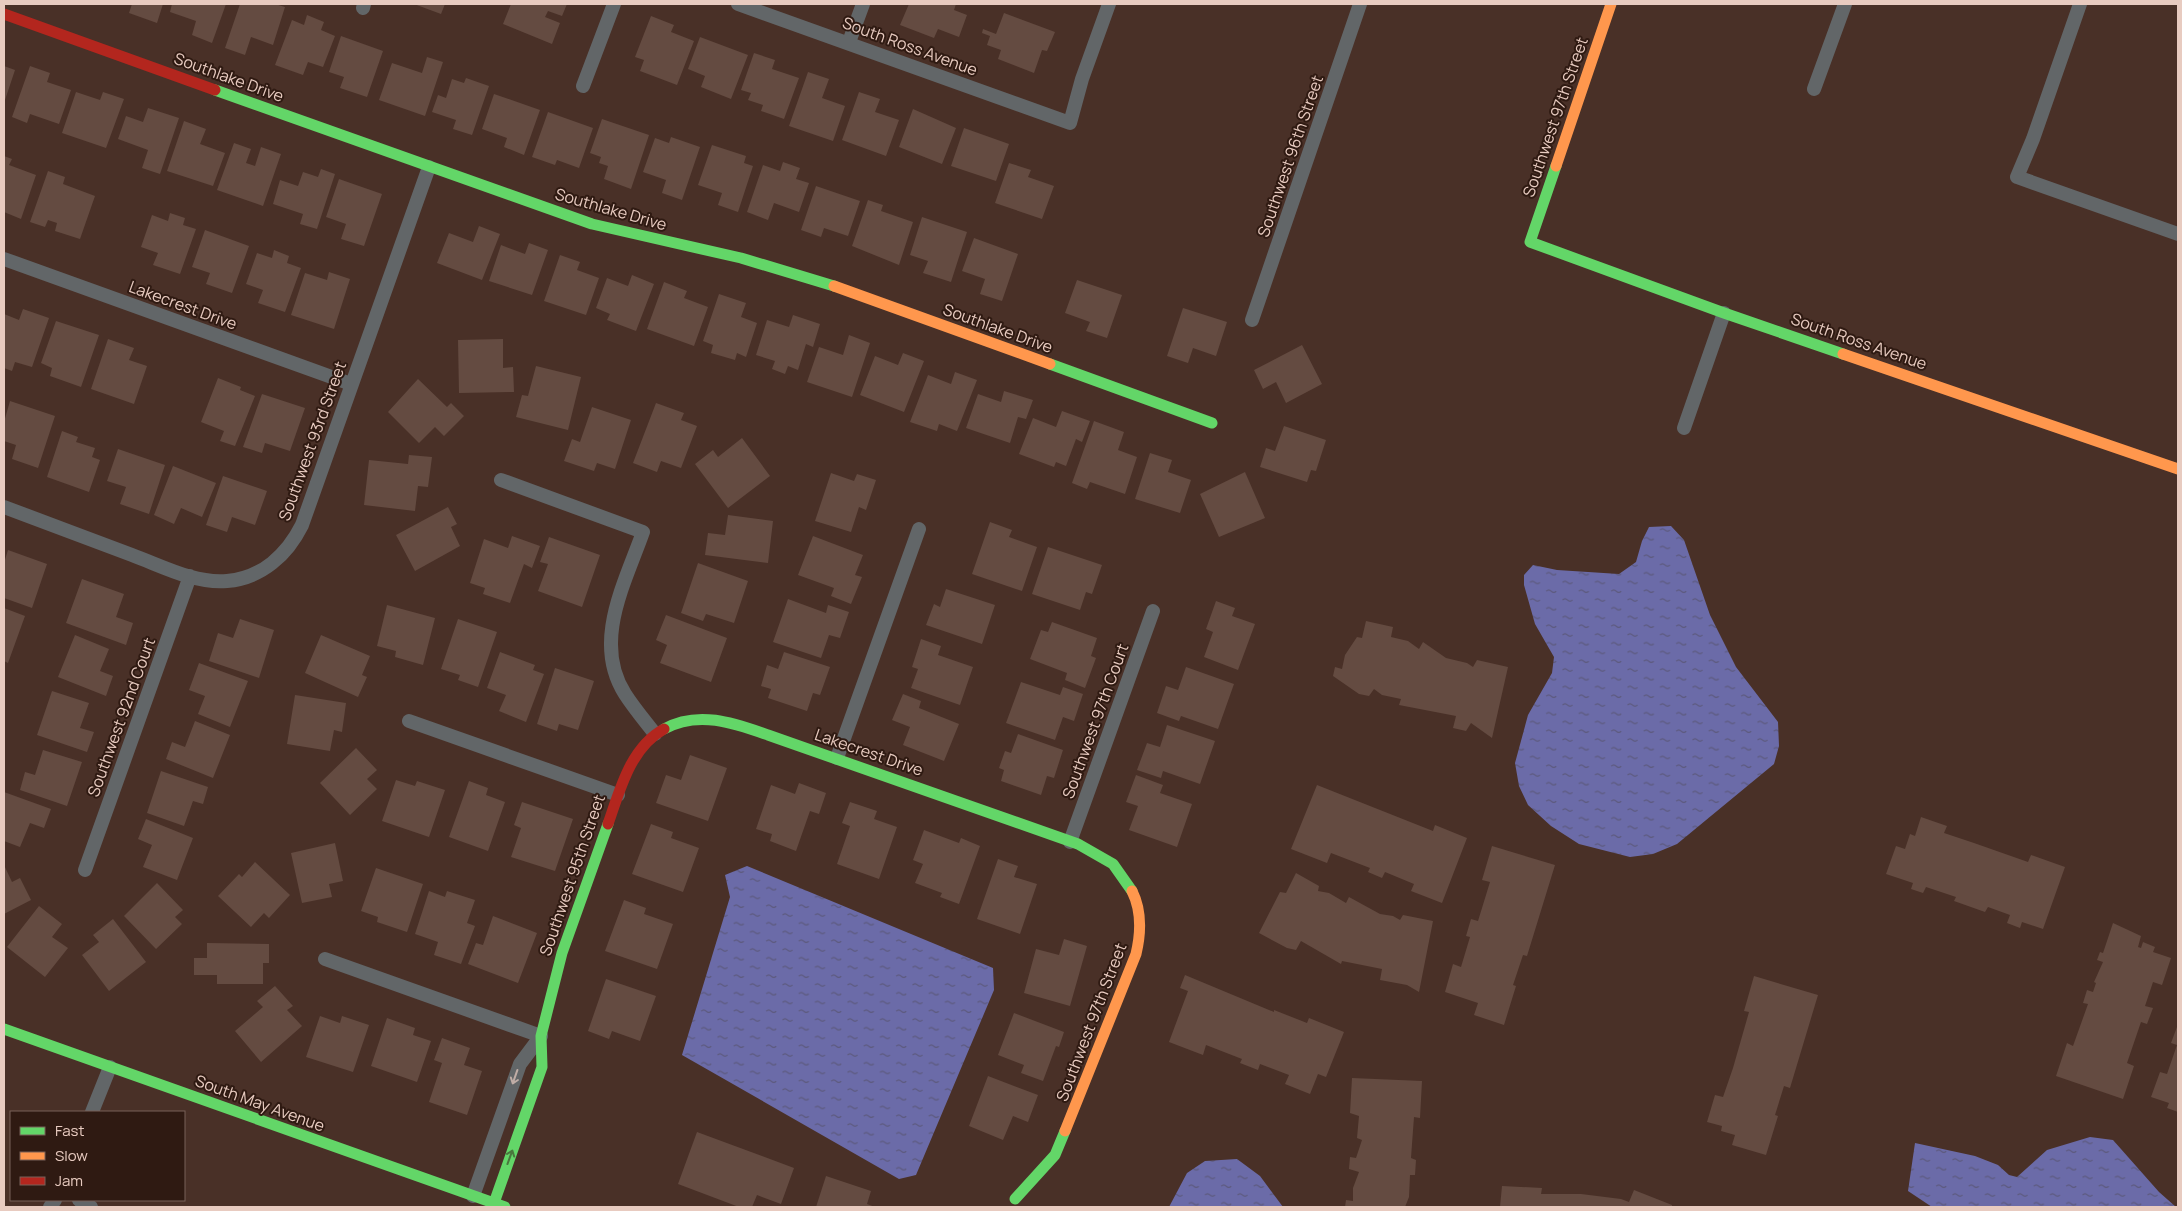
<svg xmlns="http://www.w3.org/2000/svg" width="2182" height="1211" viewBox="0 0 2182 1211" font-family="Manrope,sans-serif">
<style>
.water{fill:url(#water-ripples)}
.building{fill:#644b41}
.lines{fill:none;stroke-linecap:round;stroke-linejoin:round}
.street{stroke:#626668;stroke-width:14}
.fast{stroke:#63d668;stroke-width:11}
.slow{stroke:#ff974d;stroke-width:11}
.jam{stroke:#b3261e;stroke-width:11}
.oneway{stroke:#c0ada6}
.oneway2{stroke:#49783d}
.labels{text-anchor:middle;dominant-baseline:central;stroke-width:4;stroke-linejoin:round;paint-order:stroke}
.street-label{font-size:16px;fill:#e8cbc0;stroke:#2f1a12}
</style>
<defs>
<pattern id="water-ripples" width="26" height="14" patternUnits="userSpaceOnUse" patternTransform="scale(1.25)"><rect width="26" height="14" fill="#6b6ba8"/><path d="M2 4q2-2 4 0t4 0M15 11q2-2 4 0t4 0" fill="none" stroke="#5c597c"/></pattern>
</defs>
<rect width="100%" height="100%" fill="#493027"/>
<path class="water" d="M1671 526 1684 540 1710 615 1736 667 1778 722 1779 746 1774 764 1677 844 1653 854 1630 857 1579 844 1551 826 1528 805 1519 786 1515 763 1528 715 1552 673 1554 657 1535 624 1524 585V575L1533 565 1557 570 1619 574 1636 562 1642 541 1649 527Z
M747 866 993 968 994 990 916 1175 899 1179 682 1055 730 897 725 875Z
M2090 1137 2113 1140 2159 1192 2176 1207H1932L1908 1191 1915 1143 1975 1156 1998 1165 2009 1175 2017 1177 2047 1150Z
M1237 1159 1260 1176 1283 1207H1169L1187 1173 1205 1161Z"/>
<path class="building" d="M132 4H163L157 23 129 13Z
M172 4H226L212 43 192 35 196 21 170 12Z
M240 4H275L285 7 273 45 251 37 245 55 225 48Z
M414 4H445L441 14Z
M511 4H567L562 16 548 11 545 17 560 23 552 44 503 24Z
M909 4H956L954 10 967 15 959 37 938 29 934 38 900 25Z
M1004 13 1055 32 1047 51 1042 50 1034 73 998 59 1001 50 987 45 990 36 982 33 983 29 996 34Z
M307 15 324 22 321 30 335 36 323 67 308 62 303 75 275 65 292 20 304 25Z
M651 16 674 25 671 32 694 41 677 85 640 71 644 60 635 57Z
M341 36 383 51 367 97 340 88 344 77 329 72Z
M700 37 748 55 731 99 701 87 705 76 688 69Z
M754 53 775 60 772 69 799 78 784 119 761 111 763 105 748 100 751 93 741 90Z
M427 57 443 62 425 116 379 100 392 63 422 73Z
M4 66 15 70 4 103Z
M30 66 50 73 47 82 71 90 59 124 30 114 27 123 12 117Z
M808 72 829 79 822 98 845 106 833 141 789 126Z
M466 78 489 86 472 135 453 129 456 120 432 112 438 95 446 98 452 79 464 83Z
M76 92 100 100 103 92 124 99 106 148 62 133Z
M859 92 880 99 875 112 899 120 886 156 842 140Z
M494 94 540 110 524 155 504 147 507 138 482 129Z
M148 108 179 118 160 174 142 168 148 150 118 139 126 116 143 122Z
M913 109 956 128 942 164 899 147Z
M548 112 593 128 579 168 557 160 555 165 532 157Z
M602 119 649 135 631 189 604 179 608 166 599 163 601 157 590 153Z
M184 121 206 129 200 144 225 153 213 186 167 171Z
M964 128 1009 144 996 181 951 166Z
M671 137 700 147 682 200 662 193 666 180 643 172 655 138 669 143Z
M234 143 251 149 246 163 255 166 261 147 281 154 263 206 217 190Z
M712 145 746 156 744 163 753 166 738 212 718 205 722 193 698 185Z
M4 156 12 159 9 165 36 175 21 219 4 212Z
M783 162 800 168 796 179 809 183 799 212 774 203 768 220 747 212 763 165 780 171Z
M1009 163 1031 170 1028 177 1054 186 1042 219 995 203Z
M321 169 335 174 317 229 300 224 303 214 273 204 280 180 298 186 303 172 318 177Z
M48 171 65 177 63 184 95 196 80 239 55 231 57 223 48 220 45 227 30 222Z
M339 179 382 194 364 246 341 239 346 224 326 217Z
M816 186 860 201 848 236 824 228 821 237 801 230Z
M868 200 883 205 881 211 913 222 899 265 852 246Z
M170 213 185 218 183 225 196 229 180 274 153 265 158 253 141 247 152 215 168 221Z
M922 217 967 232 951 282 923 273 928 261 910 255Z
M479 226 500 234 482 280 437 263 449 233 473 242Z
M205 230 249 246 232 293 206 284 210 273 192 267Z
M974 238 1018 254 1002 301 980 294 985 279 962 271Z
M529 243 548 250 532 295 489 281 501 245 525 254Z
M274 250 289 256 287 263 301 268 285 312 258 303 263 290 246 284 257 253 272 258Z
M560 255 580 262 577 270 599 278 586 315 544 301Z
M329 272 350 279 334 329 291 315 305 273 327 280Z
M632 275 654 284 636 331 607 320 610 314 596 308 607 278 628 286Z
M1077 280 1122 295 1107 338 1086 331 1090 322 1065 313Z
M664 282 687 291 684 298 708 307 694 346 647 329Z
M719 294 746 303 741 317 757 323 746 357 737 353 735 360 711 353 713 345 703 341Z
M1183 308 1227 322 1216 356 1193 348 1188 363 1167 356Z
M23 309 49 318 32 367 15 362 12 371 4 368V314L19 320Z
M793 315 820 324 813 347 806 344 798 370 788 366 785 374 772 369 775 361 756 355 767 320 789 327Z
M56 321 99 335 81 387 50 376 52 368 41 363Z
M849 335 870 343 852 397 807 382 819 347 843 355Z
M108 339 134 348 129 360 147 366 134 404 91 389Z
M503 339V368L513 367 514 392 459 393 458 340Z
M1302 345 1322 384 1286 403 1276 382 1263 389 1254 370Z
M903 353 924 361 904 412 860 395 875 356 898 365Z
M536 366 581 377 568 430 516 417 522 395 528 396Z
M955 372 977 380 957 431 939 424 937 431 910 422 928 375 951 384Z
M218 378 241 387 240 390 255 396 235 446 220 441 224 431 201 422Z
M418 379 447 407 451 403 464 416 444 436 435 427 419 443 388 412Z
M1004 391 1033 400 1026 419 1018 417 1010 443 966 428 978 394 1001 402Z
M262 394 305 408 290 451 265 443 262 453 243 447Z
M10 401 55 416 38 468 12 459 16 445 4 441V422Z
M656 403 684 413 681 420 697 426 681 468 661 461 657 472 633 463Z
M592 407 631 420 615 469 597 463 594 471 564 461 572 439 580 442Z
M1062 411 1090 421 1082 442 1076 439 1066 466 1056 462 1054 467 1019 454 1033 418 1056 427Z
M1094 421 1124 432 1118 450 1137 457 1125 494 1090 482 1087 489 1072 483Z
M1284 426 1326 440 1316 471 1311 470 1307 482 1260 467 1266 448 1275 451Z
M62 431 78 437 76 442 95 448 92 457 100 460 89 492 47 477Z
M742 438 770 476 728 508 695 464 713 450 718 457Z
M118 449 165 465 149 514 120 504 126 487 107 481Z
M1150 453 1172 460 1168 472 1191 480 1180 513 1135 499Z
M409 455 432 457 428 487 418 486 415 511 364 505 369 460 408 464Z
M173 466 216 483 202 517 181 508 174 524 154 515Z
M1245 472 1265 518 1219 537 1200 494Z
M831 473 854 481 857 474 876 480 866 510 859 507 851 532 815 521Z
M223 476 267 491 255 525 232 517 227 532 206 525Z
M448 507 457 524 451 527 460 546 415 571 396 535Z
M728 515 773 521 768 563 705 555 708 533 725 535Z
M990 522 1012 530 1009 537 1037 547 1022 591 972 574Z
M512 536 540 546 532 568 524 564 510 603 483 594 485 588 470 583 484 539 508 548Z
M813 536 863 555 855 575 862 577 851 604 831 596 834 588 798 575Z
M549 537 600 555 582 607 538 591 548 564 540 562Z
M1048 547 1102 565 1092 594 1086 592 1080 610 1032 594Z
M8 550 47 564 32 608 4 598V563Z
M698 563 748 581 734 623 706 614 703 621 681 613Z
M82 579 124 594 116 617 133 623 126 645 66 623Z
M946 589 995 605 982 644 926 625 934 604 940 607Z
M788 599 826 613 828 605 849 612 840 638 829 635 821 658 773 642Z
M1216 601 1235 608 1232 616 1255 624 1238 670 1204 657 1213 632 1206 629Z
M387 605 435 618 423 665 395 657 396 651 377 646Z
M4 608 25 616 8 663 4 661Z
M666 615 727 638 711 682 660 663 667 645 656 640Z
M240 619 274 630 259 678 209 661 218 633 233 638Z
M458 619 497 632 478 687 458 680 460 675 441 669Z
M1366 621 1393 627 1391 637 1408 641 1419 649 1423 642 1446 658 1467 663 1473 667 1477 660 1508 667 1492 738 1471 723 1466 731 1453 728 1456 716 1399 705 1401 699 1382 695 1374 689 1369 696 1359 694 1333 676 1335 667 1342 669 1345 655 1357 637 1362 638Z
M1052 622 1097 638 1091 656 1096 658 1085 688 1065 680 1067 673 1030 659 1041 630 1048 632Z
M75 635 109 649 100 671 113 676 106 696 58 677Z
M321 635 370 656 362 675 367 677 358 697 305 673Z
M921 639 941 646 938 655 973 667 960 705 911 688 918 669 912 667Z
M500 652 535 665 533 670 544 674 526 722 499 711 506 695 487 688Z
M784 652 830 667 820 695 813 693 807 711 768 698 771 689 761 686 767 665 778 669Z
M199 663 248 681 230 727 198 714 205 696 189 690Z
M1186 667 1234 684 1218 729 1181 716 1179 721 1157 713 1166 686 1178 690Z
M555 668 594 681 578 730 559 724 557 731 537 724Z
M1021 682 1060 695 1063 687 1083 694 1074 721 1063 717 1055 740 1006 723Z
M52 691 89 703 80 728 94 732 87 752 37 735Z
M903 694 921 701 919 708 959 724 944 761 903 745 910 727 892 720Z
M295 695 346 703 342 732 334 730 330 751 287 744Z
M195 721 230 735 213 778 166 759 172 742 185 747Z
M1167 725 1215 741 1200 784 1163 771 1161 778 1137 770 1147 743 1160 747Z
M1018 734 1063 750 1054 778 1047 776 1041 795 1001 781 1004 770 999 768 1005 751 1011 753Z
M356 748 377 770 367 779 377 789 350 815 320 783Z
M43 750 82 762 67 806 20 790 25 772 35 775Z
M690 755 727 768 708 821 656 803 666 775 681 780Z
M161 771 208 787 203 804 193 801 184 826 147 813Z
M1136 775 1163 785 1160 793 1192 804 1177 847 1129 830 1138 806 1126 802Z
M396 780 415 786 417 781 445 790 429 837 382 821Z
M469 781 488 788 486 795 505 802 488 851 449 837Z
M799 783 826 793 819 814 810 811 796 851 770 841 772 834 756 829 771 785 795 794Z
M1317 785 1433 831 1435 825 1467 838 1442 903 1411 891 1414 884 1385 872 1382 878 1368 872 1370 868 1331 853 1327 863 1291 849Z
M4 792 51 809 44 828 30 823 20 847 4 841Z
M522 802 573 819 555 871 511 857 521 828 514 825Z
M850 802 877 811 874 819 897 827 879 879 837 864 850 826 842 823Z
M1921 817 1947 826 1944 833 1974 843 2028 862 2031 855 2065 867 2043 929 2022 922 2020 928 2007 923 2010 915 1988 907 1985 912 1954 901 1956 897 1926 887 1923 893 1911 889 1913 883 1886 874 1896 846 1905 849 1910 834 1915 836Z
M146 819 193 838 177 880 143 867 152 845 138 839Z
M651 824 673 832 671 838 699 848 683 892 632 874Z
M924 830 959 843 961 838 980 846 959 904 940 897 942 893 915 883 923 864 913 860Z
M335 843 343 881 329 884 332 897 302 903 291 853Z
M1492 846 1555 865 1527 956 1523 955 1513 985 1516 986 1504 1025 1474 1015 1478 1003 1445 992 1453 964 1461 967 1470 937 1466 936 1471 919 1478 921 1490 882 1482 880Z
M998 859 1018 866 1014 877 1037 884 1020 934 977 919Z
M255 862 290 895 269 918 264 913 251 927 218 896 239 874 242 877Z
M4 865 12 882 20 878 31 900 4 914Z
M376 868 423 884 407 932 377 922 378 917 361 911Z
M1296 873 1319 886 1318 891 1329 893 1346 903 1349 897 1380 914 1393 916 1400 920 1403 915 1433 921 1419 992 1407 985 1380 980 1382 969 1342 961 1341 964 1301 941 1296 950 1287 948 1259 933 1280 892 1286 893Z
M157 883 183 910 175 917 182 924 156 949 124 916Z
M429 891 445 897 447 891 475 900 467 923 475 926 461 964 434 955 438 942 415 934Z
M624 900 646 908 644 914 673 924 657 969 605 951Z
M39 906 62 924 52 937 68 948 45 977 7 947Z
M493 916 537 933 518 983 468 964 476 943 483 945Z
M113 919 146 962 109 991 82 955 99 942 93 935Z
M2113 923 2141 936 2138 947 2141 948 2143 942 2155 947 2153 952 2171 958 2162 985 2153 982 2145 1006 2153 1008 2147 1024 2141 1022 2127 1063 2134 1066 2123 1099 2056 1076 2067 1043 2073 1046 2088 1004 2083 1003 2087 990 2093 992 2096 983 2094 982 2103 962 2097 960 2100 952 2103 953Z
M1064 939 1087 946 1070 1006 1024 993 1036 949 1059 955Z
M207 943 269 944V963H263V984H217V975H194V958H207Z
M1185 975 1274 1012V1010L1307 1023 1309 1018 1344 1032 1326 1077 1318 1074 1310 1094 1285 1084 1289 1075 1260 1064 1258 1070 1240 1063 1242 1059 1206 1045 1203 1055 1169 1042 1188 991 1180 988Z
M1754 976 1818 995 1790 1088 1784 1086 1775 1115 1778 1116 1766 1155 1732 1145 1735 1135 1721 1131 1722 1126 1707 1122 1715 1095 1723 1097 1733 1068 1749 1012 1744 1011Z
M606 979 656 996 640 1041 612 1031 609 1039 588 1031Z
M275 986 293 1006 287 1010 302 1026 261 1062 235 1031 263 1007 257 1001Z
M1014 1013 1064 1032 1059 1047 1056 1046 1043 1081 1021 1073 1024 1065 998 1055Z
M320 1016 340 1023 342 1016 369 1025 353 1072 306 1057Z
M387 1018 415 1028 413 1035 431 1041 417 1082 371 1066Z
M2177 1027 2178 1028V1112L2167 1108 2169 1103 2151 1097 2160 1072 2167 1074 2177 1045 2171 1043Z
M442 1038 470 1048 464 1065 482 1071 467 1115 429 1102 442 1063 434 1060Z
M988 1076 1038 1095 1028 1122 1013 1116 1003 1140 969 1126Z
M1352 1078 1422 1081 1420 1118 1414 1117 1412 1144 1411 1158 1416 1160 1415 1175H1410L1409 1197 1405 1207H1345L1346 1200 1353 1201V1188L1359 1172 1349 1169 1350 1157 1356 1158 1362 1140 1357 1138 1359 1116 1350 1113Z
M697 1132 794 1168 781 1204 757 1195 752 1207H739L678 1184Z
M826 1176 871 1191 867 1204 875 1207H816Z
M1502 1186 1542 1188 1541 1194H1581L1621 1199 1629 1202 1634 1190 1672 1205V1207H1500Z"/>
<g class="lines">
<path class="street" d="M738 4 1070 123 1082 79 1109 4
M2080 4 2033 139 2017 177 2178 234
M363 8 364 4
M849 42 863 4
M583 86 614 4
M1814 89 1845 4
M4 259 351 384
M1252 320 1360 4
M1684 428 1724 313
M501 480 643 532C625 583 592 642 625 694 634 708 645 721 655 734
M4 507C47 523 89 539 132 555 162 566 195 584 227 581 262 578 287 555 302 525L429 167
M409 721 618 795
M837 758 919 529
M1070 842 1153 611
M85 870 190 576
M325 959 541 1036 520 1064 473 1196
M92 1112 110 1067
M79 1200 91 1207
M50 1207 55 1200"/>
<path class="fast" d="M215 90 592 224 741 258 834 286
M1556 166 1530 242 1724 313 1843 354
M1050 364 1212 423
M664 729C698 710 734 723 768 735L1078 844 1113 864 1132 891
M4 1029 505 1207
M1015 1199 1055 1155 1065 1131
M494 1203 542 1067 541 1036 562 953 608 824"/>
<path class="slow" d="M1556 166 1611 4
M834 286 1050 364
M1843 354 2178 469
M1065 1131 1136 954C1141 933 1142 911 1132 891"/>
<path class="jam" d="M4 14 215 90
M608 824C620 790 630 748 664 729"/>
</g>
<defs><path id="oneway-shaft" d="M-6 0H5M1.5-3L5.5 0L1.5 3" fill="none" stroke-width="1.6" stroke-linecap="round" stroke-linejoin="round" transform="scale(1.25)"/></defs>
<use class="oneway" href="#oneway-shaft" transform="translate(515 1077) rotate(109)"/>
<use class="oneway2" href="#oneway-shaft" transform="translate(510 1157) rotate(-70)"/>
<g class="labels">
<g class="street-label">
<text transform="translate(910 46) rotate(20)">South Ross Avenue</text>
<text transform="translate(229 77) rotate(20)">Southlake Drive</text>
<text transform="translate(1555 117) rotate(-71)">Southwest 97th Street</text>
<text transform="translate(1290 156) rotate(-71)">Southwest 96th Street</text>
<text transform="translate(611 209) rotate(16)">Southlake Drive</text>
<text transform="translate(183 305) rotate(20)">Lakecrest Drive</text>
<text transform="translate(998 328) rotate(20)">Southlake Drive</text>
<text transform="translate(1859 341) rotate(19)">South Ross Avenue</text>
<text transform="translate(312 441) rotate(-70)">Southwest 93rd Street</text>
<text transform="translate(121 717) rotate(-70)">Southwest 92nd Court</text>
<text transform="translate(1095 721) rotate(-70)">Southwest 97th Court</text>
<text transform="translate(869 752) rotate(19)">Lakecrest Drive</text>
<text transform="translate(572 875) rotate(-71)">Southwest 95th Street</text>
<text transform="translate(1091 1022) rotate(-69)">Southwest 97th Street</text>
<text transform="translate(260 1103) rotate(20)">South May Avenue</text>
</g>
</g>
<rect width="2182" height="1211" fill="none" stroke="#e8cbc0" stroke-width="10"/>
<rect x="10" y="1111" width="175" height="90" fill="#2f1a12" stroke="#796158"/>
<rect x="20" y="1127" width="25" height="8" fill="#63d668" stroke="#796158"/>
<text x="55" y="1136" font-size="15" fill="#e8cbc0">Fast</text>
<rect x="20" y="1152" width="25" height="8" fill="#ff974d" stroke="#796158"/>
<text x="55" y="1161" font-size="15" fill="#e8cbc0">Slow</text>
<rect x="20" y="1177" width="25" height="8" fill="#b3261e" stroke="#796158"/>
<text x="55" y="1186" font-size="15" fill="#e8cbc0">Jam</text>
</svg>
